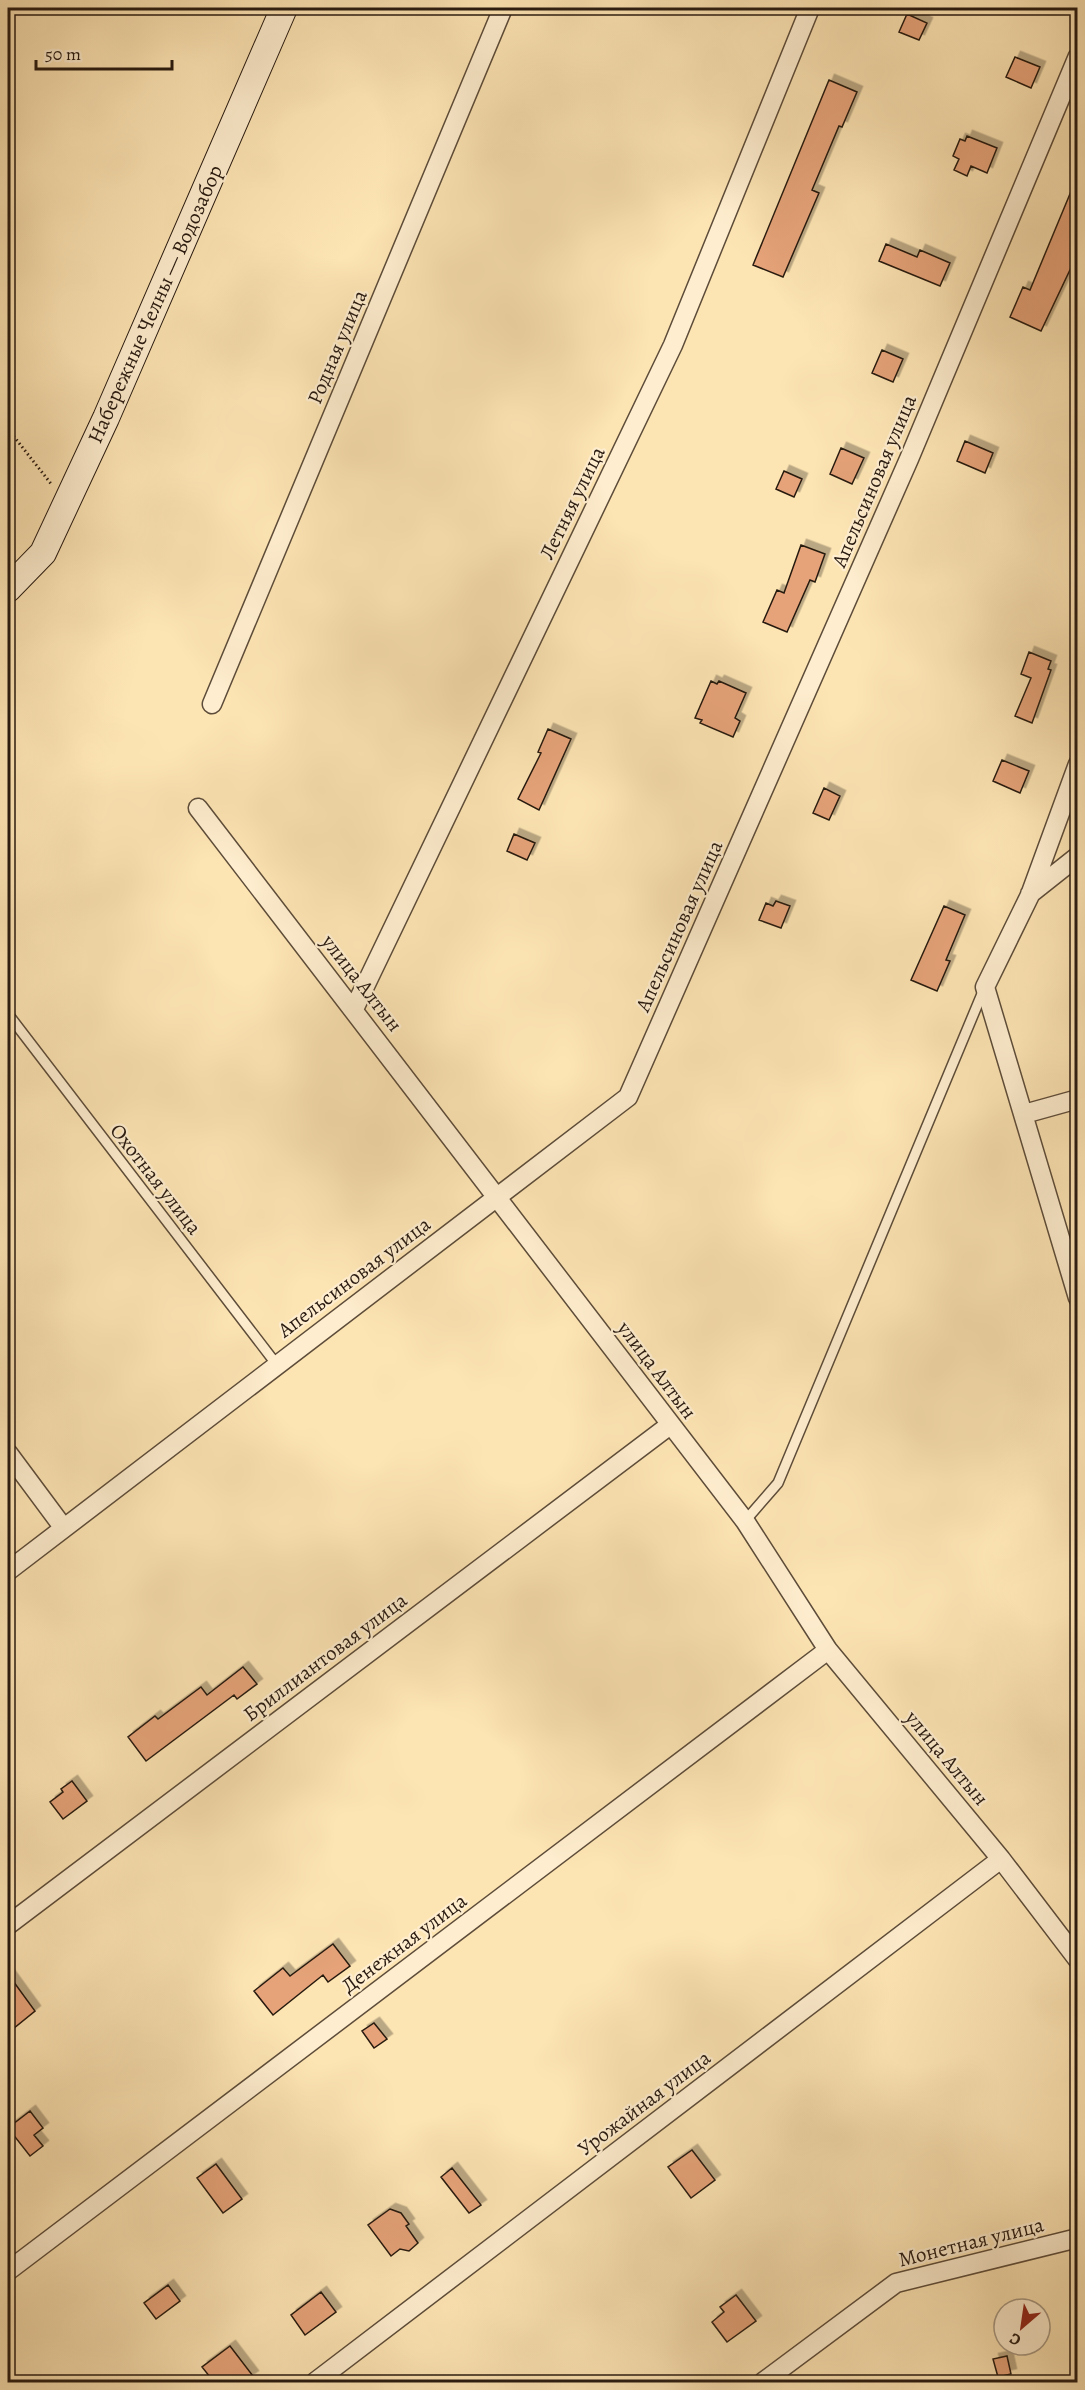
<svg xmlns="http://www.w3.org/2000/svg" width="1085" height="2390" viewBox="0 0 1085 2390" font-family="Alegreya,serif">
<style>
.building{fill:#e6a379;stroke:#281a10;stroke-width:1.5;filter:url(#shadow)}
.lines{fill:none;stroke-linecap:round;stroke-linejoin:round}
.lane-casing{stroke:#5d4c39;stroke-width:12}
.street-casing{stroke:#5d4c39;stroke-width:21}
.secondary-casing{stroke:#281a10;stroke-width:28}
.path{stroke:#281a10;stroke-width:3;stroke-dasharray:1.5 3;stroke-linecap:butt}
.lane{stroke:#feedce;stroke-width:9}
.street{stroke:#feedce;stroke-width:18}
.secondary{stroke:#feedce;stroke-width:26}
.labels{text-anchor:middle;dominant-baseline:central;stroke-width:4.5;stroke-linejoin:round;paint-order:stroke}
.street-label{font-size:21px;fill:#281a10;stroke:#feedce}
</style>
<defs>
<filter id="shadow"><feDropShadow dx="5.5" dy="-5.5" stdDeviation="0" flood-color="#0004"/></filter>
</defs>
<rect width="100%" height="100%" fill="#fde4b3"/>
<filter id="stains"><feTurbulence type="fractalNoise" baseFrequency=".00333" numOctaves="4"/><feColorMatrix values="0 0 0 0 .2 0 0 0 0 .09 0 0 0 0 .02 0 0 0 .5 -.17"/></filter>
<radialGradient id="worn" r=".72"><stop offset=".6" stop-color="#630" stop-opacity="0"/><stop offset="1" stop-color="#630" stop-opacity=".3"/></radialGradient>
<path class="building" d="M907 14 927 23 919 40 899 32Z
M1015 57 1040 67 1031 88 1006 77Z
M829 80 857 92 842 127 839 126 812 190 819 193 783 277 753 265Z
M967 136 997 148 987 173 971 166 967 176 954 170 959 159 953 156 960 139 965 141Z
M1077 177V255L1041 331 1010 317 1023 287 1030 290Z
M886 244 917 257 920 250 950 263 940 286 879 261Z
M882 350 903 359 893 382 872 373Z
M965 441 993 453 985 473 957 461Z
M841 448 864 458 852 484 830 474Z
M784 471 802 479 794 497 776 489Z
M801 545 825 554 815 582 810 580 787 632 763 622 777 590 784 593Z
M1029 652 1051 661 1048 669 1051 670 1032 723 1015 716 1031 678 1021 674Z
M711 681 717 684 719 681 746 693 735 718 740 721 733 737 700 723 702 720 695 718Z
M548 729 571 739 539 810 518 799 541 753 538 752Z
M1002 760 1029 771 1020 793 993 781Z
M824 788 840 796 829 820 813 813Z
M514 834 535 843 527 860 507 851Z
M776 901 790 906 781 928 759 920 766 903 773 906Z
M944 906 965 915 946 960 950 961 937 991 911 980Z
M243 1667 257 1684 237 1699 234 1695 146 1761 128 1737 155 1716 158 1719 201 1687 207 1695Z
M72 1781 87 1801 63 1819 50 1802 63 1792 61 1789Z
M333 1944 350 1966 328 1982 323 1975 273 2015 254 1991 283 1968 290 1976Z
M8 1974 35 2011 8 2033Z
M374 2023 387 2039 374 2048 362 2031Z
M30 2111 43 2128 34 2135 43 2146 30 2156 8 2128Z
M692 2150 715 2180 691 2198 668 2167Z
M216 2164 242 2199 223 2213 197 2178Z
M452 2168 481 2205 469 2213 441 2177Z
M390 2209 401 2213 409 2224 406 2226 418 2243 409 2251 400 2249 391 2256 368 2225Z
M168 2285 180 2301 156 2319 144 2303Z
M321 2292 336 2312 305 2335 291 2315Z
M736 2295 756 2321 727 2342 712 2322 724 2312 720 2307Z
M230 2346 253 2376 244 2382H214L202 2367Z
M1007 2356 1011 2374 998 2377 993 2359Z"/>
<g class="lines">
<g class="lane-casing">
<path id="lane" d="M8 1014 277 1365
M745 1521 778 1483 984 989"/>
</g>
<g class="street-casing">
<path id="street" d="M212 704 503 8
M1078 764 1030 895 985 987 1078 1298
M198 808 745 1521 828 1650 1001 1859 1078 1960
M1030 894 1078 856
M354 1009 673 345 810 8
M1024 1114 1078 1099
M8 1453 63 1527
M8 1571 628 1097 909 459 1078 56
M8 1925 670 1425
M8 2271 828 1650
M315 2382 1001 1859
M763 2382 896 2283 1078 2238"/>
</g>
<g class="secondary-casing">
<path id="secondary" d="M8 589 43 553 106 418 284 8"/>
</g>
<path class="path" d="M8 429 52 485"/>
<use href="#lane" class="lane"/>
<use href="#street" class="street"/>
<use href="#secondary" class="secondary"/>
</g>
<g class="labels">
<g class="street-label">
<text transform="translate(155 304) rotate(-66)">Набережные Челны — Водозабор</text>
<text transform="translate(337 347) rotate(-67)">Родная улица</text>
<text transform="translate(874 481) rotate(-67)">Апельсиновая улица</text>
<text transform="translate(572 503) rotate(-64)">Летняя улица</text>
<text transform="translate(679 926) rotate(-66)">Апельсиновая улица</text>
<text transform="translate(362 983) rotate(52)">улица Алтын</text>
<text transform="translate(156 1179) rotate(52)">Охотная улица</text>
<text transform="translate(354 1277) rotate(-37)">Апельсиновая улица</text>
<text transform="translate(657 1370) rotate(53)">улица Алтын</text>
<text transform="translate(325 1657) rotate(-37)">Бриллиантовая улица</text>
<text transform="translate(947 1758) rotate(50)">улица Алтын</text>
<text transform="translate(404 1943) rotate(-37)">Денежная улица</text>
<text transform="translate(644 2103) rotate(-37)">Урожайная улица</text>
<text transform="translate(971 2242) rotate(-14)">Монетная улица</text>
</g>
</g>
<rect width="1085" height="2390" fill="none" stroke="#fde4b3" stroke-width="30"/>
<rect x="9" y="9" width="1067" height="2372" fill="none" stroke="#281a10" stroke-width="3"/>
<rect x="15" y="15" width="1055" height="2360" fill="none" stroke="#281a10" stroke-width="1.5"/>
<g transform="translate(1022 2327) rotate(209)"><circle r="28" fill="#feedce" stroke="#a89982" stroke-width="1.5"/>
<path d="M0-4.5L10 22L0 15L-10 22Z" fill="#8f2418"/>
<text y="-9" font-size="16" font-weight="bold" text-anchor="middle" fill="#281a10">С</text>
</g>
<path d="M36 60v9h136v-9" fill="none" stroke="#281a10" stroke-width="3"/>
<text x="45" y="60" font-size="18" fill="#281a10" stroke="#feedce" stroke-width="4.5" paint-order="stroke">50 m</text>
<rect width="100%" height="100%" filter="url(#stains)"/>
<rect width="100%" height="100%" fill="url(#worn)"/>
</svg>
